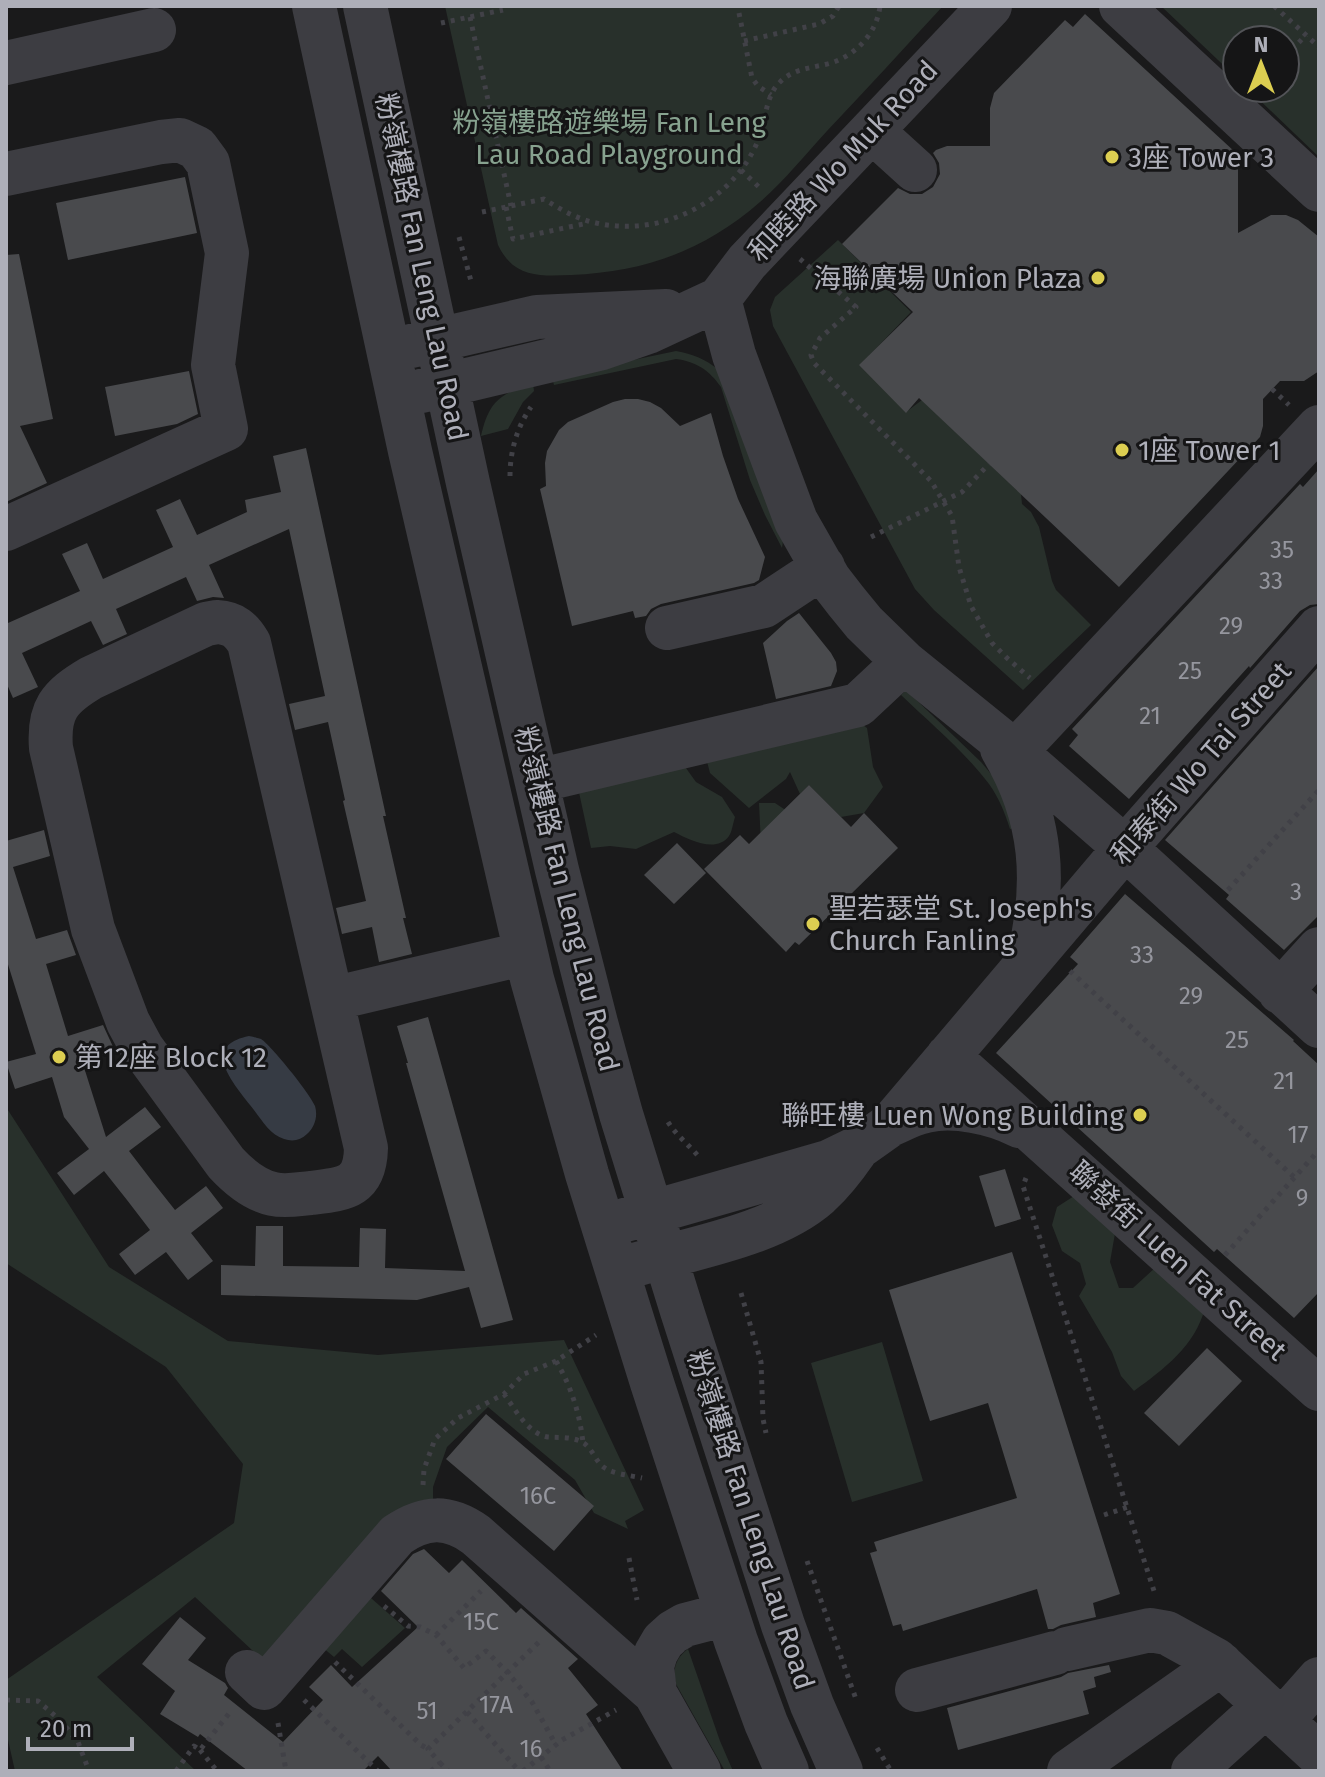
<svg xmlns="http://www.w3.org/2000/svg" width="1325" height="1777" viewBox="0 0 1325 1777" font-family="'Fira Sans','Noto Sans SC',sans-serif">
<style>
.green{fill:#28302b}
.water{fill:#363b44}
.building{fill:#494a4d}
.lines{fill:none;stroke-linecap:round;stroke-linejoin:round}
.path{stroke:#414147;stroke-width:5;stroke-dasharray:4 6;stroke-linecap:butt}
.minor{stroke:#3d3d42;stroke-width:44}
.poi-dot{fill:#dcce51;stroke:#151516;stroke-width:3}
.labels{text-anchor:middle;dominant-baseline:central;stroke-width:6;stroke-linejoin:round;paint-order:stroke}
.number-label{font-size:24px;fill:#95969e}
.park-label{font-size:28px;fill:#87a28f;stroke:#151516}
.poi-label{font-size:28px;fill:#aeafb9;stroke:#151516;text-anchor:start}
.street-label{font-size:28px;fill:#aeafb9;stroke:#151516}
</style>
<rect width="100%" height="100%" fill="#1a1a1b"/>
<path class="green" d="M445 6H943C904 48 866 90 827 131 805 155 784 181 760 202 704 251 644 272 571 275 539 276 514 278 498 245Z
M1161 6H1319V157L1247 88H1285V40H1237V78Z
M838 240 911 312 860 365 906 412 922 400 1021 494 1022 504 1031 512 1039 527 1052 581 1056 590 1091 625 1023 690 934 610 915 589 773 326 770 310 775 297Z
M676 351C693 354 705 359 719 370L784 534 782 548 765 515 750 480 721 387C709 370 697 362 676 359L554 385 552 377Z
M533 383 534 391 523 402 508 429 481 436C489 401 500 394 533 383Z
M906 690 981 762 997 781 1018 827 1010 829C1005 813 999 798 989 784 965 752 930 723 901 695Z
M849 714 867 728 873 767 883 787 864 813 841 817 809 785 800 794 790 772 786 779 749 808 710 773 704 750Z
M678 757 696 782 722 797 735 817C733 823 732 832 729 836 716 854 688 839 674 832L636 849 610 846 591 848 577 783Z
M759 803H775L784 809 820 846 761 845Z
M6 1107 109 1267 228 1341 378 1355 564 1340 644 1510 625 1521 628 1529 594 1513 575 1480 488 1407 447 1447 433 1487V1506L280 1676 195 1597 97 1677 196 1771H15L6 1731V1680L234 1523 243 1464 166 1367 6 1263Z
M1085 1189 1117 1222 1110 1262 1119 1288H1133L1156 1267 1205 1308C1195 1346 1164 1369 1134 1391L1121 1376 1112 1352 1079 1296 1086 1284 1080 1263 1062 1251 1052 1225 1057 1207Z
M882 1342 923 1481 852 1502 811 1363Z
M363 1591 405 1628 362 1667 342 1649 334 1657 316 1642Z
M688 1649 720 1741 733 1771H725L676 1684C672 1669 676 1658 688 1649Z"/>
<path class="water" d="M249 1036C251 1036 260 1039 261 1039 271 1045 311 1095 315 1106 318 1116 315 1127 307 1134 301 1140 293 1142 284 1139 269 1135 260 1117 250 1105 233 1083 200 1046 249 1036Z"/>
<path class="building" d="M1085 14 1235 152 1238 167V233L1271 215H1286L1298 220 1319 237V371L1304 381H1280L1263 399V426L1260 437 1119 587 919 398 906 413 859 365 913 312 842 244 898 188 910 194H922L933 187 940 174 939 163 933 153 936 150 947 146H990V108L994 93 1065 20 1073 27Z
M185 177 197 233 68 260 56 203Z
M19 254 53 419 20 426 47 483 6 502V255Z
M189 371 198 414 177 424 115 436 105 387Z
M625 399H638L650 402 661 408 680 426 711 413 723 456 738 499 765 557 759 580 754 583 661 604 651 609 646 616 635 618 633 611 572 626 540 489 546 486 545 463 547 451 559 430 568 422 613 402Z
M306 448 386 816H383L406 918H403L412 954 379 962 372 927 342 934 336 908 366 901 343 801 345 800 328 722 295 730 289 704 325 696 289 529 209 565 224 598 213 597 197 601 186 577 116 609 127 634 103 645 91 621 22 653 38 687 13 698 6 682V620L8 623 80 591 62 554 87 543 103 579 173 547 156 510 180 499 197 535 247 512 245 500 281 492 273 456Z
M1319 469V604L1310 605 1300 611 1250 668 1249 666 1129 799 1069 746 1078 735 1072 729 1300 484 1303 487Z
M799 613 831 653 836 662 837 671 831 686 776 699 763 643 787 621Z
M1319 666V915L1284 950 1226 899 1229 895 1165 840Z
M809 785 851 827 864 813 898 848 799 945 795 942 786 952 704 869 740 835 749 844Z
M44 830 50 856 13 867 36 939 67 930 76 955 46 964 68 1036 103 1025 115 1051 82 1061 106 1137 145 1107 161 1127 129 1151 152 1181 175 1210 206 1186 223 1208 191 1233 213 1261 188 1280 166 1252 135 1275 119 1254 150 1230 127 1200 104 1171 74 1195 57 1173 89 1149 64 1117 52 1077 15 1089 6 1062 36 1054 6 958V841Z
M677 843 706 873 674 904 644 875Z
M1125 894 1294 1040 1293 1041 1319 1065V1292L1294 1318 1217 1249 1214 1252 996 1053 1078 964 1070 957Z
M428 1017 513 1320 481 1328 469 1287 417 1300 221 1295V1265L255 1266 256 1226H283V1266L359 1267 360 1228 386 1229 385 1268 465 1271 406 1063H408L397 1026Z
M1005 1169 1021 1219 995 1227 979 1176Z
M1012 1252 1120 1594 1093 1603 1096 1617 1061 1625 1053 1629H1048L1037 1589 903 1631 901 1624 893 1626 870 1553 877 1551 874 1542 1017 1498 988 1403 930 1421 889 1290Z
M1207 1348 1242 1381 1179 1446 1144 1413Z
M486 1414 594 1506 554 1551 446 1459Z
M424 1549 449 1573 462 1560 516 1613 521 1608 578 1659 568 1668 598 1705 586 1714 623 1771H392L378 1756 363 1771H248L200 1734 198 1737 160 1714 175 1691 142 1664 180 1617 206 1638 188 1660 225 1683 228 1688 224 1695 283 1742 323 1700 309 1687 331 1665 352 1687 418 1627 381 1591 413 1554Z
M1109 1665 1111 1672 1094 1677 1096 1687 1083 1691 1089 1714 958 1750 947 1708 1061 1677 1068 1673Z"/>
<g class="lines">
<path class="path" d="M1274 6 1319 47
M739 13 752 78 758 86 771 95
M470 17 511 206
M441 23 503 10
M744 41 819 24 833 16 839 6
M1285 57 1306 35
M741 170 762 190
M506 207 513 239 588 223
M482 212 544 199C558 208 572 216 588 221 648 238 714 213 748 160 753 152 758 142 761 132 766 115 767 94 780 82 794 68 813 68 831 63 856 55 877 33 880 6
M459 237 471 281
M800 259 856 307 820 338 811 355 814 363 931 481 952 516 959 567 971 606 992 643 1007 658 1030 678
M1272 389 1289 405
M510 476C510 451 517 427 531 407
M871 537 962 492 989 464
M1228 890 1319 790
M1070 971 1294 1177
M668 1122C676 1135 689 1145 699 1157
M1026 1178 1023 1186 1154 1591
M1225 1255 1319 1150
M741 1293 761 1362 763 1419 766 1433
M556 1361C571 1386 580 1414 583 1443
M504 1394C515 1409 528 1434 548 1437 560 1438 574 1436 585 1444 592 1450 595 1458 600 1464 609 1474 629 1475 642 1478
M423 1485 424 1469 435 1439 458 1418 504 1394 524 1374 556 1361 596 1335
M1104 1515 1128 1507
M629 1558 637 1600
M807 1561 857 1702
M384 1606 408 1626 420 1627 436 1635 464 1668 486 1651 508 1673 532 1702 556 1745
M436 1635 481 1591
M335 1662 421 1745 428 1749
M6 1700 38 1701 61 1721 78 1742 89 1771
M304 1700 378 1771
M467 1712 519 1771
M278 1723 286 1771
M877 1748 891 1771
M200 1750 217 1771
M541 1757 550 1771
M440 1763 448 1771
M176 1771 194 1746 200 1750 231 1711
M431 1771 440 1763 428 1749 540 1641
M523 1771 562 1740 616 1710"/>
<path class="minor" d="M314 6 410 451 532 979 587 1174 652 1383 736 1641 766 1723 787 1771
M365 6 468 483 557 870 596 1023 621 1114 682 1311 783 1625 812 1705 841 1771
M1121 6 1319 190
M6 63 154 30
M872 131 915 170
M6 174 161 142 180 140 197 148 208 163 227 253 213 365 226 429 6 529
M719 299 734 355 796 521 829 579 846 601 864 623 904 662 1015 752 1125 848 1319 1026
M411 346 537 317 666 311
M421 391 602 348 648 332 719 299 747 262 990 6
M217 622C234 623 241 630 249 643L366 1148C365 1188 345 1189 311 1193 299 1194 286 1197 273 1194 254 1190 239 1177 226 1163L142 1048 128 1022 93 929 51 748C48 710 59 697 91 678L206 624Z
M667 628 764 606 823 567
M1002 749C1043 817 1047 884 1028 960
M1015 752 1319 427
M537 781 858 705 904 662
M1280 992 1319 949
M332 999 526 953
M948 1056 1319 1389
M890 1125C901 1120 914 1113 926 1111 953 1104 995 1113 1019 1126
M625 1220 828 1162 859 1147 890 1125 1125 848 1319 628
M638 1264C694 1248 775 1234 819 1195 833 1182 844 1168 855 1152
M1067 1649 1150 1630 1167 1633 1216 1660 1319 1755
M247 1672 264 1688 397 1535C425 1516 448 1515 476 1535L655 1693
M917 1690 1055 1653
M1282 1721 1319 1679
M699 1771 655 1693 652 1666 656 1653 663 1641 673 1632 685 1625 727 1614
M1069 1771 1221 1664
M1193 1771 1265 1706"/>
</g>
<g class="poi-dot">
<circle cx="1112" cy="157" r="8"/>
<circle cx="1098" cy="278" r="8"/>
<circle cx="1122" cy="450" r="8"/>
<circle cx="813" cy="924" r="8"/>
<circle cx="59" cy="1057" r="8"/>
<circle cx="1140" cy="1115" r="8"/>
</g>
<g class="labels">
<g class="number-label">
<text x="1282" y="550">35</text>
<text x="1271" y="581">33</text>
<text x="1231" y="626">29</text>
<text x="1190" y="671">25</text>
<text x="1150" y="716">21</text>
<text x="1296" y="892">3</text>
<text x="1142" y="955">33</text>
<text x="1191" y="996">29</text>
<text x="1237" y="1040">25</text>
<text x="1284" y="1081">21</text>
<text x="1298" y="1135">17</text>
<text x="1302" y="1198">9</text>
<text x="538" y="1496">16C</text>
<text x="481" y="1622">15C</text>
<text x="496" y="1705">17A</text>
<text x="427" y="1711">51</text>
<text x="531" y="1749">16</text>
</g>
<g class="park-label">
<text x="609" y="122">粉嶺樓路遊樂場 Fan Leng<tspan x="609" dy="32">Lau Road Playground</tspan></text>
</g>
<g class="poi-label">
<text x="1128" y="157">3座 Tower 3</text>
<text x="1082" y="278" text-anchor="end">海聯廣場 Union Plaza</text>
<text x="1138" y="450">1座 Tower 1</text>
<text x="829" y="908">聖若瑟堂 St. Joseph's<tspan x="829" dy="32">Church Fanling</tspan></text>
<text x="75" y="1057">第12座 Block 12</text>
<text x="1124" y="1115" text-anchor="end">聯旺樓 Luen Wong Building</text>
</g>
<g class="street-label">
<text transform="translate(843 161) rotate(-47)">和睦路 Wo Muk Road</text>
<text transform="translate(422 267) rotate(78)">粉嶺樓路 Fan Leng Lau Road</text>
<text transform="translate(1201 763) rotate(-49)">和泰街 Wo Tai Street</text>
<text transform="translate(567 899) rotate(76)">粉嶺樓路 Fan Leng Lau Road</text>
<text transform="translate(1178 1261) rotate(42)">聯發街 Luen Fat Street</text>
<text transform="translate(751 1520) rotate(72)">粉嶺樓路 Fan Leng Lau Road</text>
</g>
</g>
<rect width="1325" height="1777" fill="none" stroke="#aeafb9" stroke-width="16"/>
<g transform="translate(1261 64)"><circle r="38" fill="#151516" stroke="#525357" stroke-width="2"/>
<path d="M0-6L14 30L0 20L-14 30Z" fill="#dcce51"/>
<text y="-12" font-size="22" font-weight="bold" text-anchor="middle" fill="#aeafb9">N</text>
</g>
<path d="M28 1737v12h104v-12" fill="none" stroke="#aeafb9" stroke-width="4"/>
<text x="40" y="1737" font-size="24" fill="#aeafb9" stroke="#151516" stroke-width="6" paint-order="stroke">20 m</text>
</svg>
